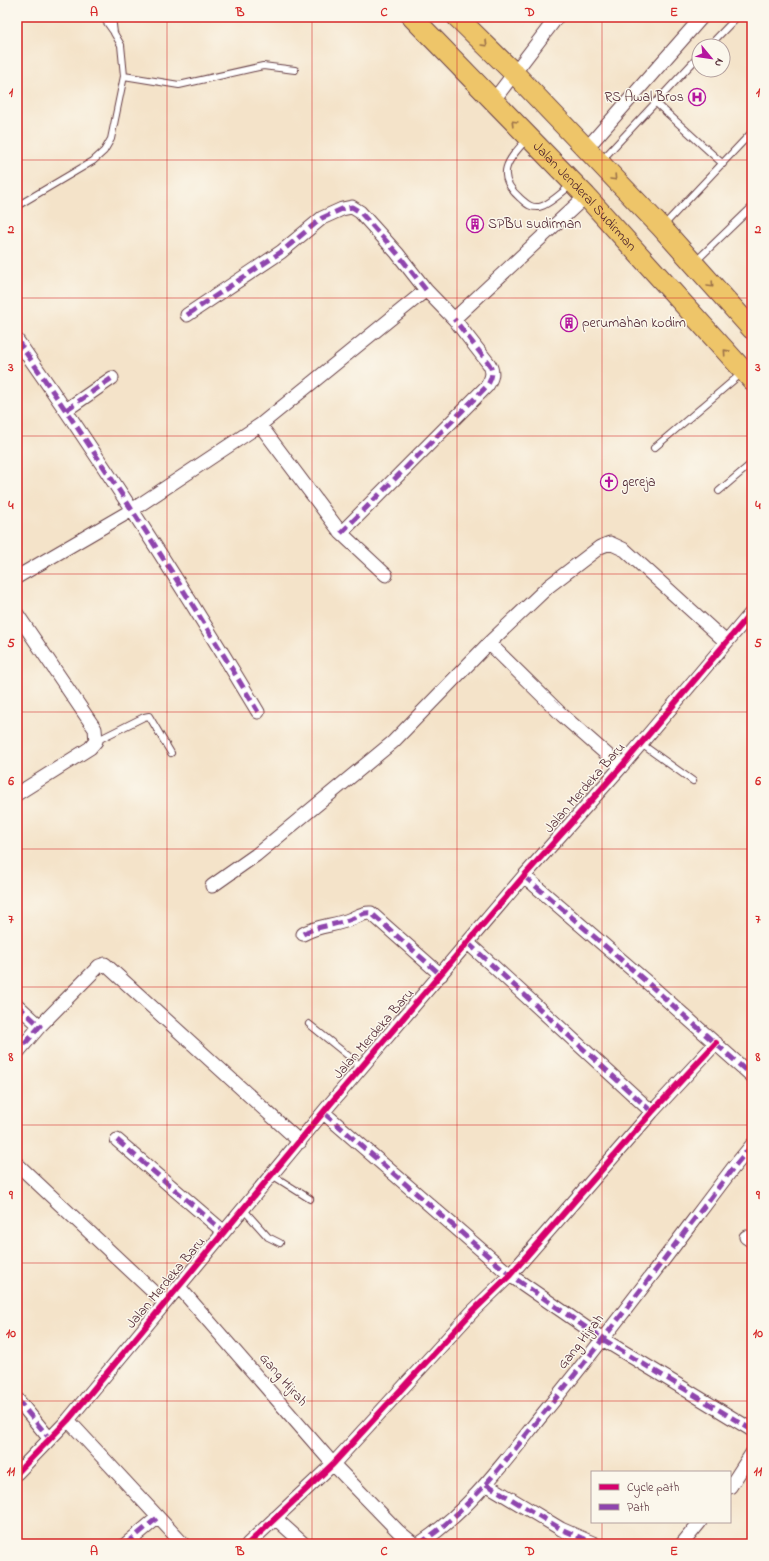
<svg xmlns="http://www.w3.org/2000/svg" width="769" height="1561" viewBox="0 0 769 1561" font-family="'Indie Flower',sans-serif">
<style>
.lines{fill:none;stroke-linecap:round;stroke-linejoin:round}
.lane-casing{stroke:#643c43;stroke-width:8}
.street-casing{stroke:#643c43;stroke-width:15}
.primary-casing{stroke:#643c43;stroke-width:22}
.lane{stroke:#fff;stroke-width:6}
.street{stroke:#fff;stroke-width:13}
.primary{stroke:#eec569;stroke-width:20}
.quiet{stroke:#8e44ad;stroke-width:5;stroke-dasharray:10 5;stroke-linecap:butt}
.cycleway-casing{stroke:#fbf7ec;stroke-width:8}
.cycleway{stroke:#d6006c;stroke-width:6}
.oneway{stroke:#9c724a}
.grid{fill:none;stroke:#d62828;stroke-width:1;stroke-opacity:0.55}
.labels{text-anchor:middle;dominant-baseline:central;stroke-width:3;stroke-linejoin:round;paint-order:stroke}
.poi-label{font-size:14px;fill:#4a1f2b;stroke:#fbf7ec;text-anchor:start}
.street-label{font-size:14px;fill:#4a1f2b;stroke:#fbf7ec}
.neatline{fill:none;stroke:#d62828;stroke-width:1.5}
.grid-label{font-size:13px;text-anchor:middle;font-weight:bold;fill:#d62828}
</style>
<rect width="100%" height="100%" fill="#fbf7ec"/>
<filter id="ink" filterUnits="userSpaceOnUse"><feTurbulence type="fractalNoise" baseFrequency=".025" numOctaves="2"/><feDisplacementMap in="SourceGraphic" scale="8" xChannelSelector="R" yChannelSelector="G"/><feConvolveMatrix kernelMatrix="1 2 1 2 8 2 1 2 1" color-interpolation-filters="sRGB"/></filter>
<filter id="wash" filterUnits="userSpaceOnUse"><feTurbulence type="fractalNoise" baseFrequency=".012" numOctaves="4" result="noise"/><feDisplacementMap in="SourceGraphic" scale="16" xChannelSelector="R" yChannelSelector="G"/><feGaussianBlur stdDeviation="0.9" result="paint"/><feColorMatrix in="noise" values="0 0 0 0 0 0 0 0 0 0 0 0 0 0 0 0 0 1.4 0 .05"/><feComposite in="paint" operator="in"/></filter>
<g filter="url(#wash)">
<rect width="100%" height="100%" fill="#f4e3c9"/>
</g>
<g filter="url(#ink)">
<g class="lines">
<g class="lane-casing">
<path id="lane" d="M103 17 113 31
M709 46 737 17
M124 76 179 85 263 66 295 70
M655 102 723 164
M527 139C508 160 494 175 520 198 526 203 530 208 539 207 548 206 565 190 572 184
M601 161 699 56
M17 206 93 161 104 151 111 139 124 76 121 45 114 33 112 17
M664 225 752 132
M695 262 752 207
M654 448 742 373
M719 491 752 463
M96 741 144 717 149 716 171 753
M640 743 693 781
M309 1024 362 1067
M272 1175 310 1199
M243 1209 268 1237 280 1243"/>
</g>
<g class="street-casing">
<path id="street" d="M493 101 557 17
M586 149 702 17
M187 315 281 252 322 218 342 209 352 207 360 212 397 253 426 290 454 319 489 364C494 372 492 378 487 386L341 533
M454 319 586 196
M17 340C102 461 182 585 258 712
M66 410 112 378
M260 425 341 533 386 575
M17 577 132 510 260 425 426 290
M17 614 95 729 96 741 90 748 17 794
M489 643 562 715 621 767
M524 876 649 984 752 1076
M212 886 256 855 393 742 489 643 549 586 600 547 610 543 625 550 726 642
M303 934C318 925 335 926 351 919 359 916 363 912 371 913L441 975
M468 943 652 1112
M17 1005 40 1026
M17 1053 40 1026 99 966 105 964 300 1142
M324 1113 510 1275 604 1340 752 1430
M117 1140 224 1232
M17 1164 165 1303
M746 1237 752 1241
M179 1287 333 1464 398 1531 414 1544
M17 1399 49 1438
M68 1420 183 1544
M17 1473 68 1420 331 1103 524 876 621 767 752 612
M486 1484 561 1529 595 1544
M730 1487 752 1453
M275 1518 304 1544
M126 1544 157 1518
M248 1544 333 1464 472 1312 510 1275 652 1112 716 1043
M419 1544C469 1511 505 1461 542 1415 608 1335 670 1251 733 1168L752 1145
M682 1544 700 1522"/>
</g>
<g class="primary-casing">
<g id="primary">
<path id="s1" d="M412 17 586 196 752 380"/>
<path d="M457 17 515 74 661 227 752 329"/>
</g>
</g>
<use href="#lane" class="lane"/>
<use href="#street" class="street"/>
<use href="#primary" class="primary"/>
<path class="quiet" d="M187 315 281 252 322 218 342 209 352 207 360 212 397 253 426 290
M17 340C102 461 182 585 258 712
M66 410 112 378
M341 533 487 386C492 378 494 372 489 364L454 319
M524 876 649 984 752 1076
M303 934C318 925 335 926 351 919 359 916 363 912 371 913L441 975
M468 943 652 1112
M17 1005 40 1026 17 1053
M324 1113 510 1275 604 1340 752 1430
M117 1140 224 1232
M17 1399 49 1438
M486 1484 561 1529 595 1544
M126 1544 157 1518
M419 1544C469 1511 505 1461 542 1415 608 1335 670 1251 733 1168L752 1145"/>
<g class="cycleway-casing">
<path id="cycleway" d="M17 1473 68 1420 331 1103 524 876 621 767 752 612
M248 1544 333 1464 472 1312 510 1275 652 1112 716 1043"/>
</g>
<use href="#cycleway" class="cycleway"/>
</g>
<defs><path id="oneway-chevron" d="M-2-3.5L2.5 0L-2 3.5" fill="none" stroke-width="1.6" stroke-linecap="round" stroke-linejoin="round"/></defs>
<g class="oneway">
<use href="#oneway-chevron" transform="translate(485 44) rotate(45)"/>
<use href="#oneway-chevron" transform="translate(514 123) rotate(-134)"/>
<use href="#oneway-chevron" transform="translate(614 178) rotate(47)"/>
<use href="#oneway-chevron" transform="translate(711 285) rotate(47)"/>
<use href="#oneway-chevron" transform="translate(726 352) rotate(-132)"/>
</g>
</g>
<path class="grid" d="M167 17V1544M312 17V1544M457 17V1544M602 17V1472M17 160H752M17 298H752M17 436H752M17 574H752M17 712H752M17 849H752M17 987H752M17 1125H752M17 1263H752M17 1401H752M602 1522V1544"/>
<defs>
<g id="hospital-ring" transform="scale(0.9)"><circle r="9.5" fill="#fbf7ec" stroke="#b5179e" stroke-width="1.5"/><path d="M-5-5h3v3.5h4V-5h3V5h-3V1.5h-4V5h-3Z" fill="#b5179e"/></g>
<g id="building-ring" transform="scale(0.9)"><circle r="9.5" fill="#fbf7ec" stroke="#b5179e" stroke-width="1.5"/><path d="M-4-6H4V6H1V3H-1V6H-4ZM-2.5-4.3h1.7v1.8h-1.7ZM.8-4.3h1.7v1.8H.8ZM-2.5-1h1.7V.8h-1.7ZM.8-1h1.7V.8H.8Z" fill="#b5179e"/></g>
<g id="church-ring" transform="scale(0.9)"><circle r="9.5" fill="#fbf7ec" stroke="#b5179e" stroke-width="1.5"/><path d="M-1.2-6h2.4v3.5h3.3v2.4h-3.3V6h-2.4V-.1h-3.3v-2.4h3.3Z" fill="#b5179e"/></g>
</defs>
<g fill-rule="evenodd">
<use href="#hospital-ring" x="697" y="97"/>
<use href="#building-ring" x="475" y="224"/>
<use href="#building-ring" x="569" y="323"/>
<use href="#church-ring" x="609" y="482"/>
</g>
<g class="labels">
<g class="poi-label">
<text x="684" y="97" text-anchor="end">RS Awal Bros</text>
<text x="488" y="224">SPBU sudirman</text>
<text x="582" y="323">perumahan kodim</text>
<text x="622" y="482">gereja</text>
</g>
<g class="street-label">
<text stroke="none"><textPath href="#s1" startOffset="249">Jalan Jenderal Sudirman</textPath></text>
<text transform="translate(585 788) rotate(-49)">Jalan Merdeka Baru</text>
<text transform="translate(374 1034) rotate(-49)">Jalan Merdeka Baru</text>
<text transform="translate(166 1283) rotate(-50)">Jalan Merdeka Baru</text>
<text transform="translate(581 1342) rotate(-52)">Gang Hijrah</text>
<text transform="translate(283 1380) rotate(49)">Gang Hijrah</text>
</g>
</g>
<rect width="769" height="1561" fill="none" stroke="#fbf7ec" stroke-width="44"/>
<rect x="591" y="1471" width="140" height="52" fill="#fbf7ec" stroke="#b4a19f"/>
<rect x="599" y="1484" width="20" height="6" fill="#d6006c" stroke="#b4a19f"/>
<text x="627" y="1491" font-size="12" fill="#4a1f2b">Cycle path</text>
<rect x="599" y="1504" width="20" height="6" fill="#8e44ad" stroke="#b4a19f"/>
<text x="627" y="1511" font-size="12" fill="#4a1f2b">Path</text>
<g transform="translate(711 58) rotate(119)"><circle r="19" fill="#fbf7ec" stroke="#b4a19f"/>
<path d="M0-3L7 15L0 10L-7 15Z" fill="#b5179e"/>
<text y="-6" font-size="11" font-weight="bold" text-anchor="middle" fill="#4a1f2b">N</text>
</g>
<rect x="22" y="22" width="725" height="1517" class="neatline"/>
<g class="grid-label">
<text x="94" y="16">A</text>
<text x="240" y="16">B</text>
<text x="384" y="16">C</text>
<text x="530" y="16">D</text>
<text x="674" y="16">E</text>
<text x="11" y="96">1</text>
<text x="758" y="96">1</text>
<text x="11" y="233">2</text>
<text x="758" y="233">2</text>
<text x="11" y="371">3</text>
<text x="758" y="371">3</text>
<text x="11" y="509">4</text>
<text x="758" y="509">4</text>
<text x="11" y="647">5</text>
<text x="758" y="647">5</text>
<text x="11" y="785">6</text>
<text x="758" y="785">6</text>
<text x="11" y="923">7</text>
<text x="758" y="923">7</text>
<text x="11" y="1061">8</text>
<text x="758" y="1061">8</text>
<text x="11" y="1199">9</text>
<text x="758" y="1199">9</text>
<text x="11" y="1337">10</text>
<text x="758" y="1337">10</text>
<text x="11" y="1475">11</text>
<text x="758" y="1475">11</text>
<text x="94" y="1555">A</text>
<text x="240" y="1555">B</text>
<text x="384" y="1555">C</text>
<text x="530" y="1555">D</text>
<text x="674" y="1555">E</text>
</g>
</svg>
